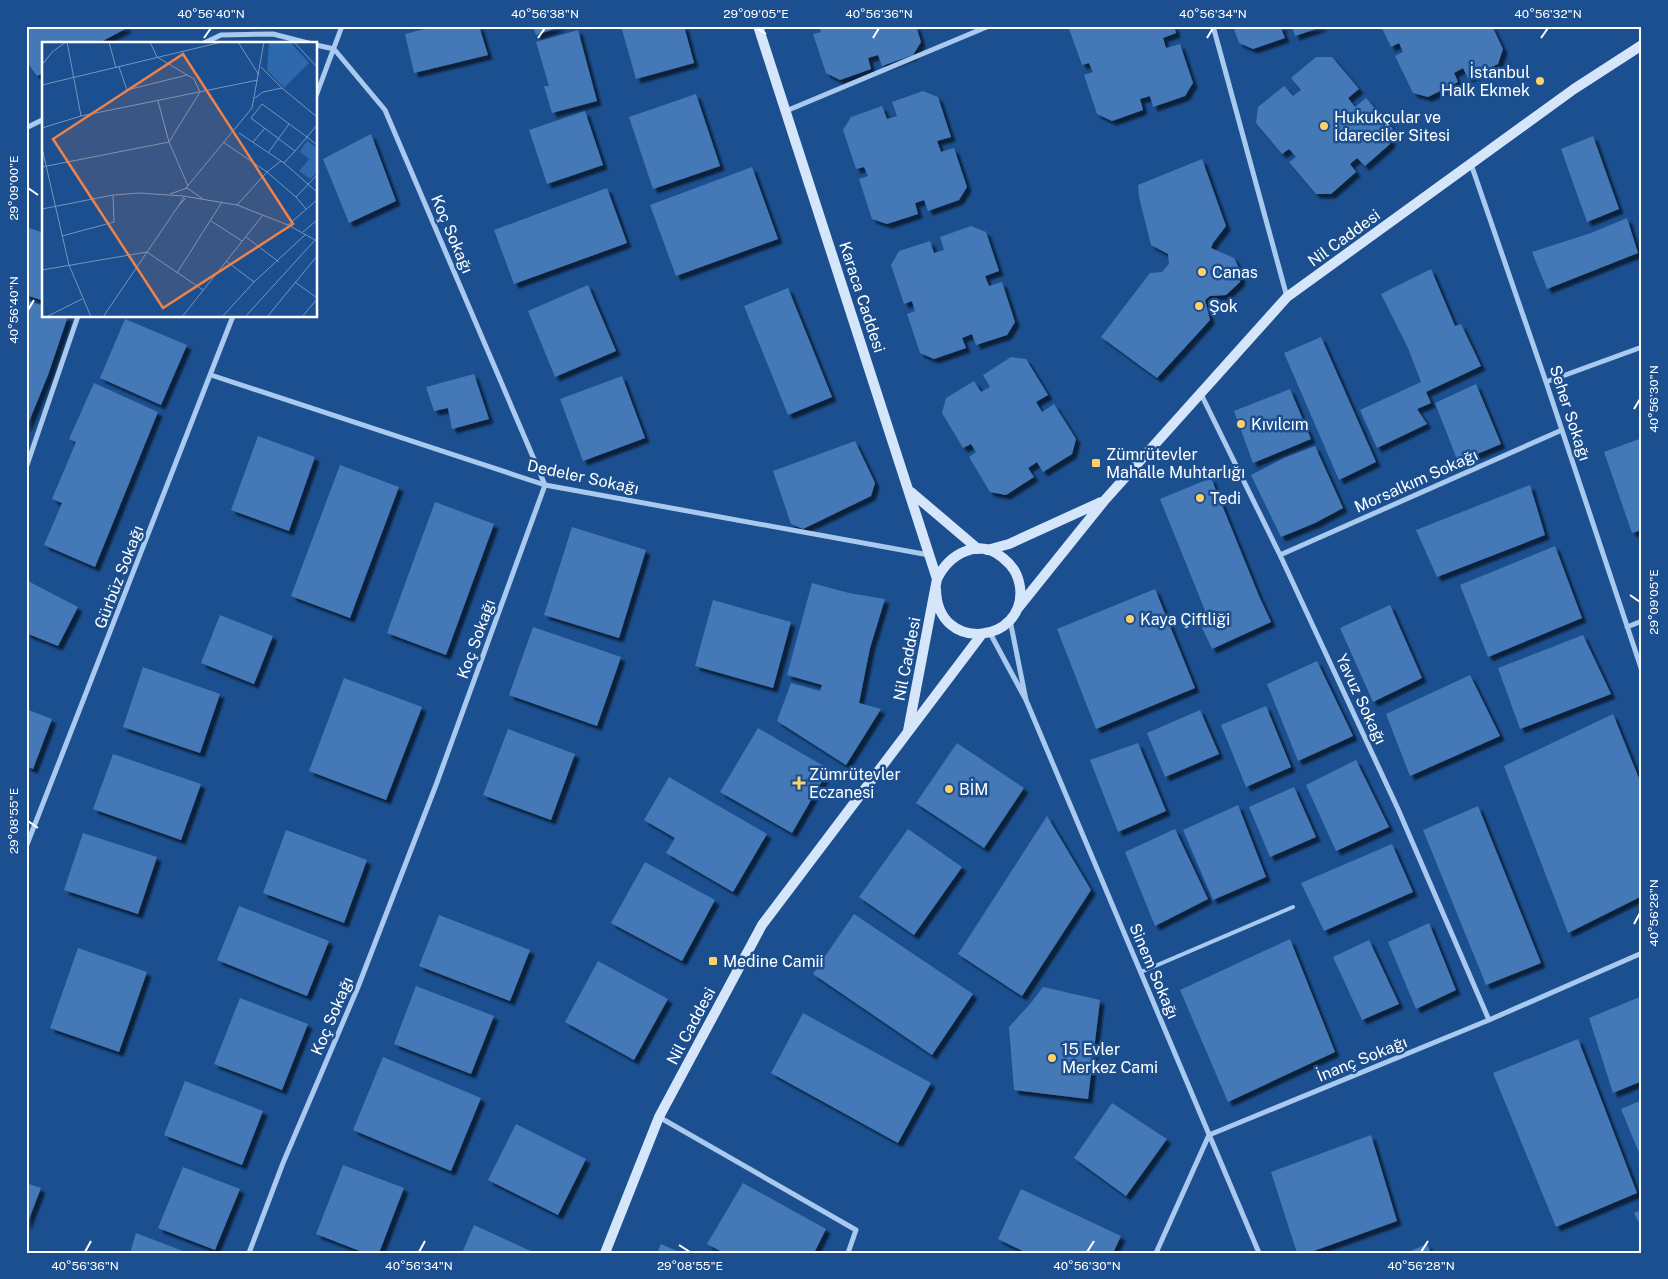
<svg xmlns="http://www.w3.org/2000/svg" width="1668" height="1279" viewBox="0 0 1668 1279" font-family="'Public Sans',sans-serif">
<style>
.building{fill:#4478b7;filter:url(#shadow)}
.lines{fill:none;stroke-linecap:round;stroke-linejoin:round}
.lane{stroke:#a9c9ee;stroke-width:4}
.street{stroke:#a9c9ee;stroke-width:5}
.secondary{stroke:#d6e6fa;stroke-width:10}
.ticks{fill:none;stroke:#fff;stroke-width:2}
.poi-dot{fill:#ffd166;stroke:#1b4f8f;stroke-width:2}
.labels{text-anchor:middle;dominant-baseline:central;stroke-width:5;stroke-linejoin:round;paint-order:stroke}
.poi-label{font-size:16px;fill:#fff;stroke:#1b4f8f;text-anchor:start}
.street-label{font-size:16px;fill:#fff;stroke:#1b4f8f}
.inset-road{fill:none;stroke:#7695bc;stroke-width:1}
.view{fill:#ee8249;fill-opacity:0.15;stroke:#ee8249;stroke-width:2.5}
.inset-edge{fill:none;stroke:#fff;stroke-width:2.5}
.neatline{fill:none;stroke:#fff;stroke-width:2}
.ticks-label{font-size:12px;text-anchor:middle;fill:#fff}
</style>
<defs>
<filter id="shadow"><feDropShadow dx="4.5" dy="4.5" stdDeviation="1" flood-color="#0009"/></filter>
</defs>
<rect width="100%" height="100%" fill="#1b4f8f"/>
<path class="building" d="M32 26H126L127 28 97 44H44V73L37 76 26 61V29Z
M437 26H479L488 55 414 73 405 34Z
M533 26H560V27L536 35Z
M621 26H684L694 63 636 79Z
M819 26H916L921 42 913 55 882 66 878 55 868 58 871 69 840 80 826 73 813 34 821 32Z
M1068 26H1174L1176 33 1163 38 1166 48 1180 44 1193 83 1185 96 1153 107 1150 96 1140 99 1143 110 1112 121 1097 114 1084 75 1093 72 1089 63 1082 65Z
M1233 26H1284L1281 28 1285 38 1253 49 1239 43Z
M1292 26H1322V27L1295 36Z
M1381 26H1492L1503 49 1498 64 1468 78 1463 68 1454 73 1458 82 1428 97 1413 93 1395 56 1403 52 1399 43 1391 47Z
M578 30 597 101 552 113 544 86H549L536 42Z
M1316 57H1332L1359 89 1348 98 1355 107 1366 98 1393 129 1390 144 1365 166 1357 158 1350 164 1356 172 1331 194H1316L1289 162 1296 157 1289 149 1282 154 1256 123 1258 107 1284 86 1293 96 1301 90 1291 78Z
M923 91 938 97 951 137 937 141 941 152 954 148 967 187 959 200 928 211 924 200 915 203 918 214 887 224 872 219 859 179 868 176 864 167 856 169 843 130 851 117 882 106 887 119 897 116 892 102Z
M696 94 720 166 653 189 629 117Z
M585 111 603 165 547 184 529 130Z
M371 134 396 201 349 223 323 159Z
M1593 136 1619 209 1587 222 1561 149Z
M1202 159 1226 226 1213 243 1211 248 1234 258 1241 272 1240 282 1226 295 1210 296 1205 300 1210 320 1157 378 1101 337 1150 273 1162 272 1169 264 1168 254 1151 245 1139 197 1138 185Z
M752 167 778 239 676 276 650 205Z
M607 188 627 243 514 284 494 230Z
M1627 218 1638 253 1547 289 1532 252 1591 233Z
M971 226 986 232 999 271 985 276 989 286 1002 282 1015 322 1007 335 976 345 972 334 962 338 966 348 934 359 920 353 907 314 915 311 912 301 904 304 891 265 899 251 930 241 934 253 944 250 940 237Z
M26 227 44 233V301L26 295Z
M1431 269 1455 326 1461 324 1481 366 1426 392 1431 403 1417 409 1427 424 1377 448 1360 410 1421 382 1408 348 1381 294Z
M588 285 616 351 555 377 528 311Z
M788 288 832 397 788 415 744 306Z
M26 300 44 306V316H68L48 375 26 429Z
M125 319 187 345 161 405 100 378Z
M1321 337 1376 462 1339 480 1284 353Z
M1011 357 1026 359 1048 395 1036 402 1042 412 1054 404 1076 439 1072 454 1043 472 1037 462 1028 468 1034 477 1006 495 990 492 969 457 976 452 971 444 963 448 942 413 946 398 974 381 981 392 990 387 983 375Z
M474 374 489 419 452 429 448 408 434 411 426 387Z
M622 376 645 438 583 461 560 399Z
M94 383 158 412 95 567 44 545 62 503 52 499 76 442 69 439Z
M1476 384 1501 444 1458 462 1435 403Z
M1290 389 1311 439 1253 463 1234 411Z
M258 436 315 457 289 531 231 510Z
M1642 438V530L1632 533 1604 452Z
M855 441 875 483 871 496 803 529 791 524 773 471Z
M1315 446 1343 508 1315 523 1281 537 1251 475 1284 458Z
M340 465 399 487 350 618 291 596Z
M1211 478 1259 596 1271 622 1212 649 1199 621 1208 618 1160 499Z
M1530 485 1545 535 1437 577 1416 530Z
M435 502 494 524 446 655 387 633Z
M572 527 646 550 619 638 544 615Z
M1555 546 1582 618 1488 657 1460 585Z
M26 580 78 607 58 646 26 633Z
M812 583 849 593 885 599 870 648 859 703 881 709 846 765 777 721 791 683 820 691 822 685 787 675Z
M1155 589 1195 688 1096 729 1057 629Z
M713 600 791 622 773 688 695 666Z
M1390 605 1422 678 1373 702 1340 628Z
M220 615 273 636 254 684 201 663Z
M533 627 621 657 597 726 509 695Z
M1583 635 1611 694 1520 729 1498 668Z
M1317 661 1353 736 1298 761 1267 684Z
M143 667 220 694 200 753 123 727Z
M1470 675 1500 736 1410 776 1386 714Z
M344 678 422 707 386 800 309 771Z
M1266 706 1291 767 1246 787 1221 725Z
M26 709 52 719 33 769 26 766Z
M1200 710 1219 754 1165 777 1147 733Z
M1613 714 1642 786V896L1568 933 1504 766Z
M758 728 829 769 792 833 720 792Z
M508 729 575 754 551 820 483 795Z
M957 743 1024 788 984 848 916 803Z
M1138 743 1166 811 1118 832 1090 760Z
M113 754 201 784 181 840 93 809Z
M1356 760 1389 827 1336 851 1306 785Z
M669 777 767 834 733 892 666 853 675 838 644 820Z
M1294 787 1316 837 1270 857 1249 807Z
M1238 805 1266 877 1213 900 1183 830Z
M1478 806 1541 963 1486 985 1423 830Z
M1047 816 1091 890 1022 996 958 954Z
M908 829 962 867 914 935 859 897Z
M1175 829 1208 899 1155 926 1125 852Z
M286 830 367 860 344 923 263 893Z
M83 833 157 857 138 914 64 890Z
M1392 844 1413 892 1324 931 1301 883Z
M645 862 715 900 682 961 611 923Z
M239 906 329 941 307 996 217 960Z
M854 914 973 994 932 1055 813 974Z
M439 915 530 950 510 1001 419 966Z
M1429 923 1456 990 1416 1009 1388 942Z
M1290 939 1335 1052 1228 1102 1180 990Z
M1369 940 1399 1004 1362 1020 1333 957Z
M78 948 147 972 119 1052 50 1028Z
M598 961 668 999 634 1060 565 1022Z
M416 986 494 1016 471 1074 394 1044Z
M1043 987 1100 1000 1088 1099 1014 1090 1009 1027 1030 1004Z
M1642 996V1081L1613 1093 1589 1018Z
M240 998 308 1024 282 1090 214 1064Z
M803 1013 931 1083 898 1143 771 1073Z
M1578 1039 1637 1193 1556 1227 1493 1073Z
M383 1057 481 1098 451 1171 353 1130Z
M185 1081 263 1111 242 1165 164 1135Z
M1642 1100V1160L1621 1109Z
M1112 1103 1167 1139 1126 1196 1074 1158Z
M516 1124 586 1159 558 1215 488 1180Z
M1371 1135 1397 1221 1308 1253H1297L1271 1172Z
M343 1165 404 1188 379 1253H365L316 1234Z
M183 1167 240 1189 215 1250 158 1228Z
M26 1183 41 1188 26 1227Z
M743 1183 826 1229 814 1253H724L707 1244Z
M1021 1189 1121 1236 1113 1253H1027L998 1239Z
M1642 1210V1229L1634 1213Z
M474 1225 535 1253H462Z
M136 1233 188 1253H130Z
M661 1244 681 1253H657Z
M1427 1244 1431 1253H1406Z"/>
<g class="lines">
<path class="lane" d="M1141 972 1293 907"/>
<path class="street" d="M1213 26 1287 297
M202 44 221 35 273 34 312 44
M316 96 342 26
M786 111 989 26
M26 128 44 119
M1471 164 1546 382 1642 671
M211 375 545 485 929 555
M1546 382 1642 347
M1201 394 1280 555 1398 809 1489 1020
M26 468 78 316
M1280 555 1562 430
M1627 627 1642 621
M990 633 1026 700 1010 620
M1026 700 1259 1253
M26 847 233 316
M659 1117 856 1230 848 1253
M249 1253 283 1163 358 987 436 785 545 485 385 110 334 49 316 45
M1156 1253 1209 1135 1489 1020 1642 953"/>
<path class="secondary" d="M758 26 937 579
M911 492 978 549
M987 550 1009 544 1101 502
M1018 608 1104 501 1287 297 1574 89 1642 45
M908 731 937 579C949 554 979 537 1003 558 1013 566 1018 574 1020 587 1027 643 937 655 936 589
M605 1253 659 1117 762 925 982 634"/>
</g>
<path class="ticks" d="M756 28 766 34M204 38 211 28M538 38 545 28M873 38 879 28M1207 38 1213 28M1541 38 1548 28M28 188 38 195M28 310 34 300M1634 409 1640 399M1630 595 1640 602M28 821 38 828M1634 924 1640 913M679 1245 690 1252M85 1252 91 1241M419 1252 425 1241M1087 1252 1094 1241M1421 1252 1428 1241"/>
<g class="poi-dot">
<circle cx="1540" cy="81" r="5"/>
<circle cx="1324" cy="126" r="5"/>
<circle cx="1202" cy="272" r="5"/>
<circle cx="1199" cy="306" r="5"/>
<circle cx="1241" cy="424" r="5"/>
<rect x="1091" y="458" width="10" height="10" rx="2.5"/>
<circle cx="1200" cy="498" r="5"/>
<circle cx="1130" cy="619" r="5"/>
<path d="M796.5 775.5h5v5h5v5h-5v5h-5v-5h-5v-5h5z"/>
<circle cx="949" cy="789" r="5"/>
<rect x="708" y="956" width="10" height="10" rx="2.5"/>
<circle cx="1052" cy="1058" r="5"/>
</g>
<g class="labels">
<g class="poi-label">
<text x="1530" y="72" text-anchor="end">İstanbul<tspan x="1530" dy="18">Halk Ekmek</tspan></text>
<text x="1334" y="117">Hukukçular ve<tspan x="1334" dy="18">İdareciler Sitesi</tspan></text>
<text x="1212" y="272">Canas</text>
<text x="1209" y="306">Şok</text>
<text x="1251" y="424">Kıvılcım</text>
<text x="1106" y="454">Zümrütevler<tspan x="1106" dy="18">Mahalle Muhtarlığı</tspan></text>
<text x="1210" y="498">Tedi</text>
<text x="1140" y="619">Kaya Çiftliği</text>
<text x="809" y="774">Zümrütevler<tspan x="809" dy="18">Eczanesi</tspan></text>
<text x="959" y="789">BİM</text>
<text x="723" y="961">Medine Camii</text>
<text x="1062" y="1049">15 Evler<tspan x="1062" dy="18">Merkez Cami</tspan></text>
</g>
<g class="street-label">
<text transform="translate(452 234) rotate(67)">Koç Sokağı</text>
<text transform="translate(1344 238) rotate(-36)">Nil Caddesi</text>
<text transform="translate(862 297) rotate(72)">Karaca Caddesi</text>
<text transform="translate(1570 413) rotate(72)">Seher Sokağı</text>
<text transform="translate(583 477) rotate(12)">Dedeler Sokağı</text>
<text transform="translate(1416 481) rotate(-24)">Morsalkım Sokağı</text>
<text transform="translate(119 577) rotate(-69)">Gürbüz Sokağı</text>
<text transform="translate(476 639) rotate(-70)">Koç Sokağı</text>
<text transform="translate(907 659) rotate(-79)">Nil Caddesi</text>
<text transform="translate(1361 699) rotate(65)">Yavuz Sokağı</text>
<text transform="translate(1154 971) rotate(67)">Sinem Sokağı</text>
<text transform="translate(332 1016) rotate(-67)">Koç Sokağı</text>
<text transform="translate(691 1026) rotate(-62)">Nil Caddesi</text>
<text transform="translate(1362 1059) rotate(-22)">İnanç Sokağı</text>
</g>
</g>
<g transform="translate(42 42)">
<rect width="275" height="275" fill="#1b4f8f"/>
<path d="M227 0H248L267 21 242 46 225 28ZM265 99 275 106V131L268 137 257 129 267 117 258 110Z" fill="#2e69ad"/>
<path class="inset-road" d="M25 0 39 74M67 0 74 26M196 0 217 33M252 0 275 25M0 23 10 10 24 0M77 25 85 48 145 33M219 25 240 46M0 43 180 0M213 56 221 50 240 46 275 75M116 59 127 100 146 144M275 83 265 95 275 103M0 86 39 74 216 38M197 91 242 121 275 150M181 100 225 130 254 155 275 133M211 100 223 86M0 106 27 223 49 275M226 111 247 82M242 121 253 109 265 95 220 62 209 76 253 109M0 125 127 100 158 50 152 37 115 15 108 0M144 146 210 66 222 0M128 152 145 146 161 157M142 155 137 163 144 156M254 155 264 167M195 163 225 130 239 119M0 167 71 153 97 151 141 154 195 163 246 183 275 199M169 179 200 199M246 183 275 158M261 190 275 178M20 194 72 180 71 153M204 195 237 220M184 219 212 240M0 228 105 210 161 248M135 231 180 160M253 240 275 256M4 275 40 257M61 275 137 163M140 275 221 173M180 275 212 240 264 192M203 275 273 198M225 275 275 214M260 275 275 257"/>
<path class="view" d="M141 12 251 182 121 266 11 97Z"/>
<rect width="275" height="275" class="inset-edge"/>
</g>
<rect width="1668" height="1279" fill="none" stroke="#1b4f8f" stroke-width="55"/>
<rect x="28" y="28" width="1612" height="1224" class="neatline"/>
<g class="ticks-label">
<text x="211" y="18">40°56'40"N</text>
<text x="545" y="18">40°56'38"N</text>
<text x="756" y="18">29°09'05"E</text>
<text x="879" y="18">40°56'36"N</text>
<text x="1213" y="18">40°56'34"N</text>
<text x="1548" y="18">40°56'32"N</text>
<text transform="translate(14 188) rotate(-90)" y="4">29°09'00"E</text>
<text transform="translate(14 310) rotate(-90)" y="4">40°56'40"N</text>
<text transform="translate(1654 399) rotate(-90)" y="4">40°56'30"N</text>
<text transform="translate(1654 602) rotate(-90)" y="4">29°09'05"E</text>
<text transform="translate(14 821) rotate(-90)" y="4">29°08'55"E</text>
<text transform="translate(1654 913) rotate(-90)" y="4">40°56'28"N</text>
<text x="85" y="1270">40°56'36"N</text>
<text x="419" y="1270">40°56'34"N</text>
<text x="690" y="1270">29°08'55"E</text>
<text x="1087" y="1270">40°56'30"N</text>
<text x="1421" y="1270">40°56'28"N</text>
</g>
</svg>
